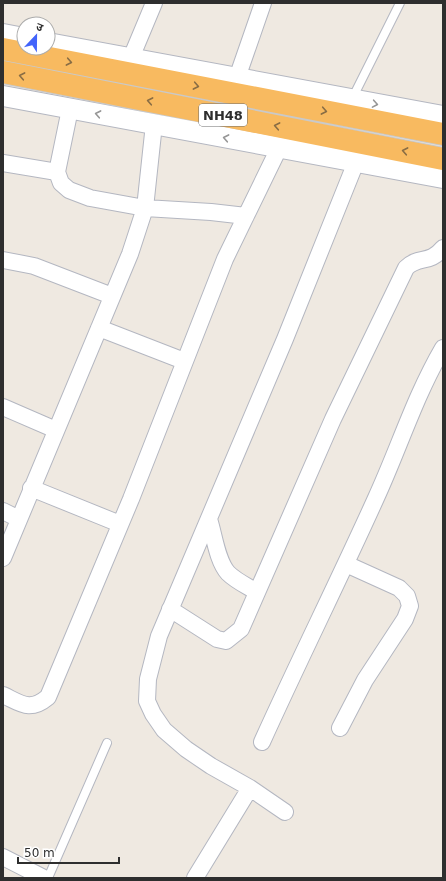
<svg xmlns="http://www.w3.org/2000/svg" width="446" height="881" viewBox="0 0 446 881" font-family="'DejaVu Sans','Noto Sans Devanagari',sans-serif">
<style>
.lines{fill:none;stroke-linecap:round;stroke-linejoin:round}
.service-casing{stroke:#b4b7c1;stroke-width:10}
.minor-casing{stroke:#b4b7c1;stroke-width:18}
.tertiary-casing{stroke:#b4b7c1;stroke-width:22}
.trunk-casing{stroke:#c9c9c9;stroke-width:24}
.service{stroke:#fff;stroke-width:8}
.minor{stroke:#fff;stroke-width:16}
.tertiary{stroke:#fff;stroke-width:20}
.trunk{stroke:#f8ba60;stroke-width:22}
.oneway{stroke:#896d44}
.oneway2{stroke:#969696}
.labels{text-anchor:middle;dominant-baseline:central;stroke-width:4;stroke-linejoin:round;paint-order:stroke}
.shield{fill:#fff;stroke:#6d6d6d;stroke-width:1}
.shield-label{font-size:13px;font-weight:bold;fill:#2e2e2e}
</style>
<rect width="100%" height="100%" fill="#efe9e1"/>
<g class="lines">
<g class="service-casing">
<path id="service" d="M352 99 400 3
M48 878 107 743"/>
</g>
<g class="minor-casing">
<path id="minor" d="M131 58 154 3
M237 78 263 3
M70 109 57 172 61 183 69 190 90 198 145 208 211 212 246 216
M3 163 57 172
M3 260 34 266 112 296
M99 328 184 361
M3 407 56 430
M31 488 120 524
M3 511 19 519
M209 519C214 534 217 561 228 573 236 581 247 586 257 592
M3 558 130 254 145 208 154 124
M170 609 217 639 226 641 241 629 333 419 406 268C419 255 429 265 443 248
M3 695C22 704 30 712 48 697L131 499 225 259 279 148
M340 728 365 680 405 619 410 606 407 596 399 588 346 564
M262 742C299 660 339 580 376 498 399 448 415 396 443 348
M285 812 250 788 211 766 186 749 164 730 153 714 147 701 148 679 159 636 285 339 356 162
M3 857 44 878
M195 878 250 788"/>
</g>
<g class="tertiary-casing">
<path id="tertiary" d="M3 34 24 38
M48 43 443 116
M3 96 443 178"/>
</g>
<g class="trunk-casing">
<path id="trunk" d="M3 49 443 134
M3 72 443 159"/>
</g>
<use href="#service" class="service"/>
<use href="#minor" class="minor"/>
<use href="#tertiary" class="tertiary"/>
<use href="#trunk" class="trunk"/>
</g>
<defs><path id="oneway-chevron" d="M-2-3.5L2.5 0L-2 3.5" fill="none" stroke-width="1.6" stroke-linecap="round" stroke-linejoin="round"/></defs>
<g class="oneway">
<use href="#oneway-chevron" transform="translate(69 62) rotate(11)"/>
<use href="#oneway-chevron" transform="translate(22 76) rotate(-169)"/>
<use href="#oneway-chevron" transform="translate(196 86) rotate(11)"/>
<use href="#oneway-chevron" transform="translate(150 101) rotate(-169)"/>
<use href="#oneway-chevron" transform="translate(324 111) rotate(11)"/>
<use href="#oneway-chevron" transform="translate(277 126) rotate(-169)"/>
<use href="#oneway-chevron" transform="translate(405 151) rotate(-169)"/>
</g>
<g class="oneway2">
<use href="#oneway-chevron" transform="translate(375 104) rotate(10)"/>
<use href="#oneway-chevron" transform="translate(98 114) rotate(-169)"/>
<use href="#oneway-chevron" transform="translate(226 138) rotate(-169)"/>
</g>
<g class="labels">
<rect class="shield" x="199" y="104" width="48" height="22" rx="3"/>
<g class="shield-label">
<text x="223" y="115">NH48</text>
</g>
</g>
<rect width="446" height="881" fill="none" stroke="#2e2e2e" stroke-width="8"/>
<g transform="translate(36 36) rotate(22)"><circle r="19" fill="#ffffff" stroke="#ababab"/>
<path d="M0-3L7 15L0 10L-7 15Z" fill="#4264fb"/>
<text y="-6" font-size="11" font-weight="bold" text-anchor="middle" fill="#2e2e2e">उ</text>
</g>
<path d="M18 857v6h101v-6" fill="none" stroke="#2e2e2e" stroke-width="2"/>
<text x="24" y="857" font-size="12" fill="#2e2e2e" stroke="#ffffff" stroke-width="3" paint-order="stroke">50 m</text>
</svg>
